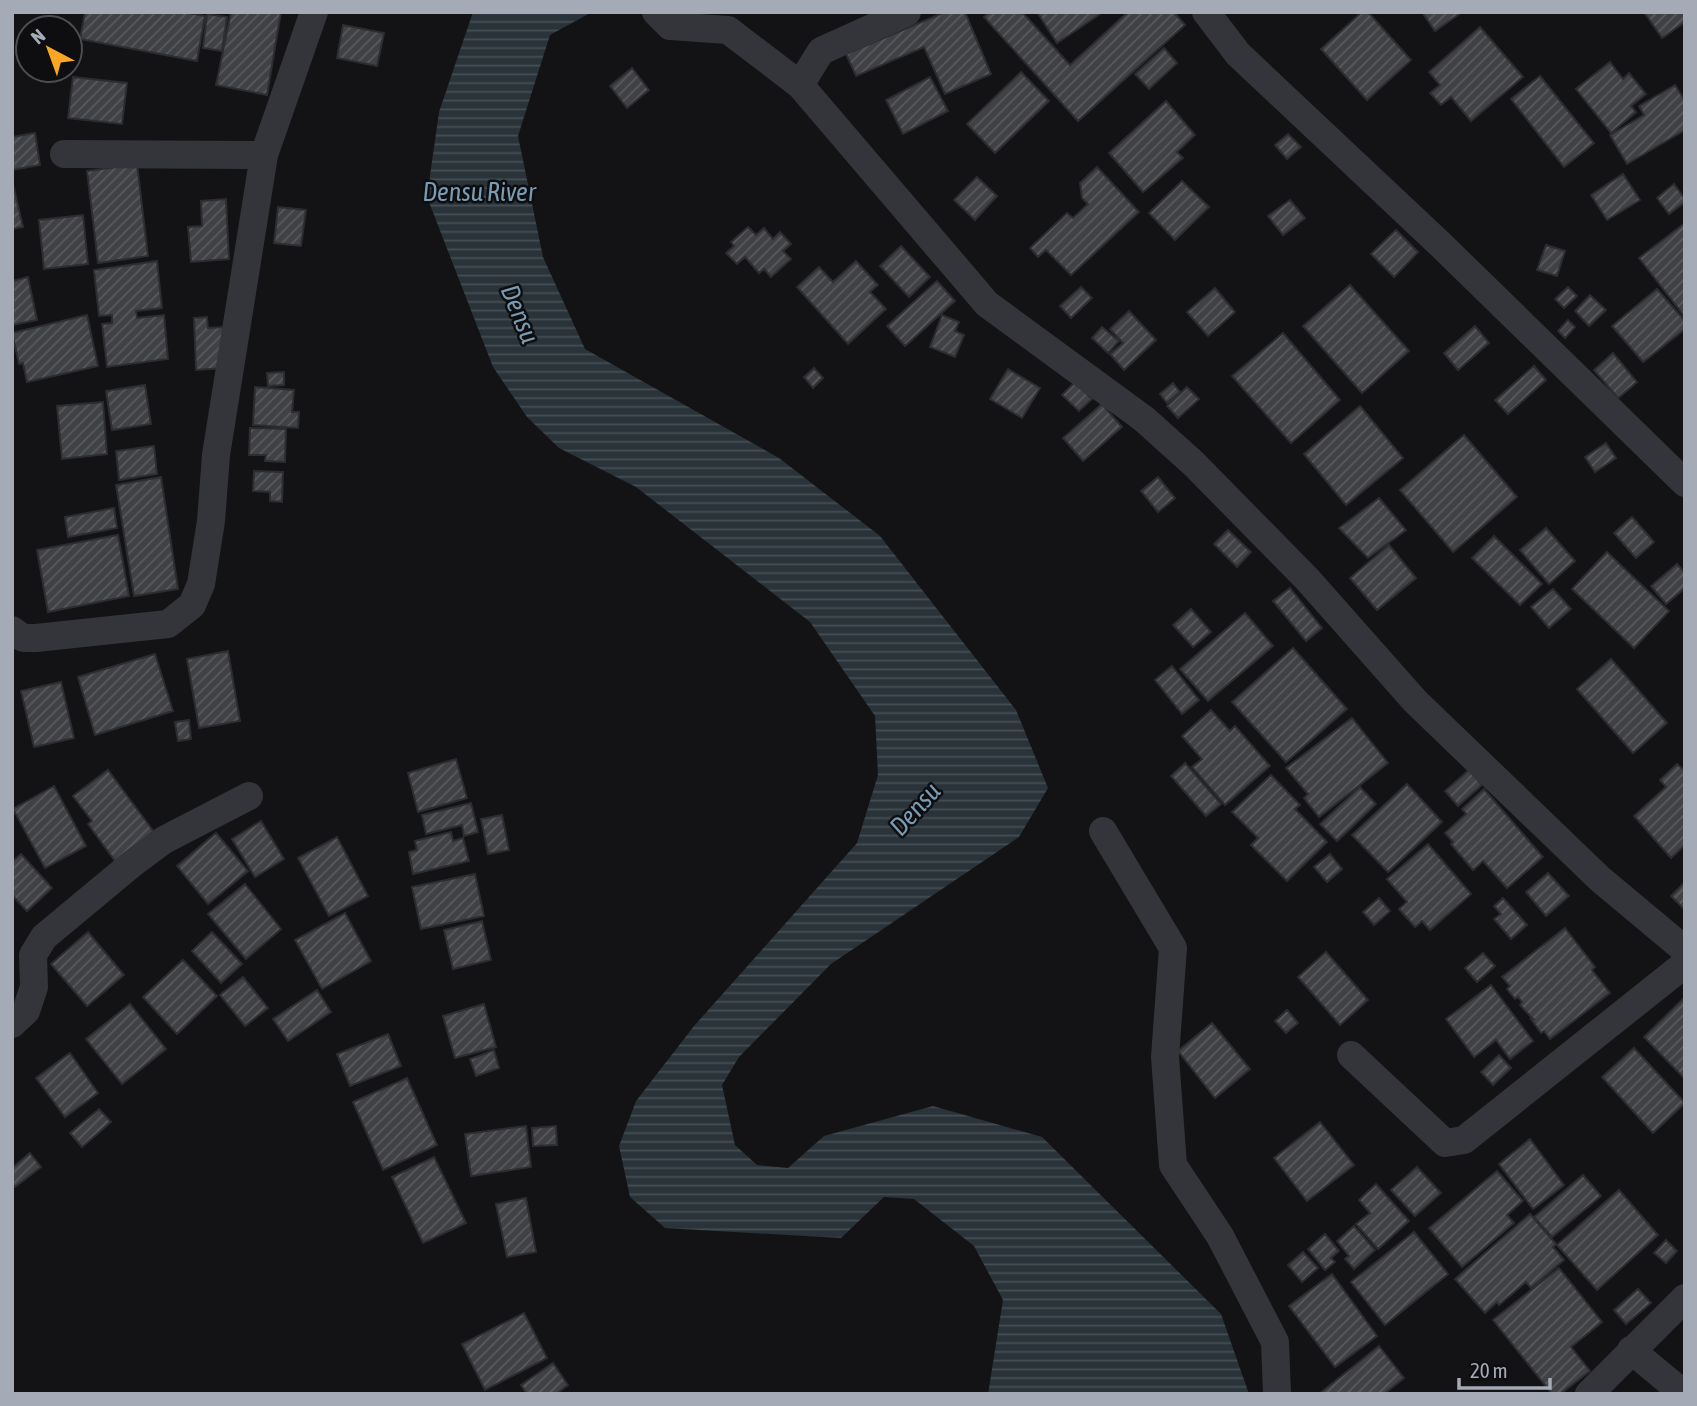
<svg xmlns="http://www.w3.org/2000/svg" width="1697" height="1406" viewBox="0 0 1697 1406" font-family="'Asap Condensed',sans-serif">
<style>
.water{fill:url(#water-rules)}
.building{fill:url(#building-hatch);stroke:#2d2d31;stroke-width:2}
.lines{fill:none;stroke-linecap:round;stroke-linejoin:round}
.street{stroke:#34353a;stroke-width:28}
.labels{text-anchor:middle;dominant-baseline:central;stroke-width:5;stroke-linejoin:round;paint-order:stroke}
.water-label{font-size:26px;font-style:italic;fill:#799bb3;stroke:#0e0e10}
</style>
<defs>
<pattern id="water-rules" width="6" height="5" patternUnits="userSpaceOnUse" patternTransform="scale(1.75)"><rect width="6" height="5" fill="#293339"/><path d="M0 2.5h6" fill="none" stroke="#454e53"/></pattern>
<pattern id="building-hatch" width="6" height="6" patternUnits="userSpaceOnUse" patternTransform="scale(1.75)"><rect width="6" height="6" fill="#3f4145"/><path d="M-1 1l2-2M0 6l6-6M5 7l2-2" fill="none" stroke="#585a5e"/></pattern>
</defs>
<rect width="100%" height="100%" fill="#131315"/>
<path class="water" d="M473 12H592L550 35 518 136 543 257 585 349 779 458 880 536 1016 710 1048 788 1019 837 831 964 739 1057 722 1085 735 1145 757 1165 788 1168 824 1136 933 1106 1042 1137 1221 1314 1249 1394H988L1003 1300 974 1246 914 1199 884 1197 841 1238 665 1228 630 1197 619 1146 636 1101 694 1026 857 843 878 775 875 716 810 622 636 487 559 448 527 417 493 367 427 197 439 112Z"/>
<path class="building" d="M85 12H184L205 16 197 61 80 39Z
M231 12H281L267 95 216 85Z
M945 12H965L991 74 945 94 924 47 856 76 846 54Z
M989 12H1022L1070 65 1128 12H1174L1185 25 1078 121 984 17Z
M1037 12H1103L1057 43Z
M1362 12H1368L1411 60 1367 100 1321 49Z
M1422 12H1462L1435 31Z
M1644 12H1685V22L1662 38Z
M207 14 227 17 222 51 203 48Z
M343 25 384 33 377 66 337 58Z
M1480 27 1523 77 1471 121 1451 97 1441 105 1430 93 1440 85 1429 72Z
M1164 48 1177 63 1149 89 1135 74Z
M1610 62 1623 79 1629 73 1646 94 1631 106 1636 112 1611 133 1576 89Z
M632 68 649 90 627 108 610 86Z
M1021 72 1049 101 995 153 967 124Z
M1540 76 1594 143 1564 167 1511 99Z
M73 77 127 83 122 124 68 118Z
M930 77 948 111 903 134 886 100Z
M1675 85 1685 101V130L1627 164 1610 135 1644 115 1639 106Z
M1166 101 1195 135 1177 152 1183 158 1143 192 1109 153Z
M35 133 40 165 12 170V137Z
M1288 134 1301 147 1287 159 1275 145Z
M137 164 148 256 98 263 87 171Z
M1097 167 1139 212 1071 275 1046 250 1038 257 1030 248 1067 213 1073 218 1088 204 1082 198 1080 183Z
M1623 174 1640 200 1607 220 1591 195Z
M977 177 997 196 975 220 954 200Z
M12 180 23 227 12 229Z
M1182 181 1209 207 1175 240 1149 213Z
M1674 184 1685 199V202L1669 214 1657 198Z
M226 199 229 259 191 262 188 227 202 226 201 201Z
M1290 200 1305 218 1283 235 1268 216Z
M278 207 306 210 301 246 274 243Z
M83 215 88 264 44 269 39 220Z
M1685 223V317L1639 258Z
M748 227 756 235 764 228 773 239 780 232 791 244 783 251 791 259 771 277 764 269 759 273 745 257 737 264 726 253 734 246 731 242Z
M1396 230 1418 252 1394 277 1371 254Z
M1546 245 1565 251 1557 276 1537 270Z
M901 246 930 277 909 297 880 266Z
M157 261 162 308 136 311 137 318 164 315 168 359 107 367 102 324 112 323V315L99 316 94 270Z
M856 261 878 285 870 292 886 309 848 344 797 287 819 267 833 282Z
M28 277 37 320 12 325V281Z
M937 281 955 301 905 346 887 326Z
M1350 285 1409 351 1362 393 1303 326Z
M1081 287 1092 298 1071 318 1060 306Z
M1568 287 1577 296 1564 308 1555 299Z
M1215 288 1235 312 1208 336 1187 312Z
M1657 289 1685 321V329L1643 362 1612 326Z
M1590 295 1606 310 1589 326 1575 311Z
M1129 311 1156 340 1124 370 1110 354 1123 343 1110 329Z
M87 315 98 366 27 382 23 363 19 364 12 333Z
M942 315 959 322 955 331 964 335 955 357 930 347Z
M207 317 208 328 223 327 225 368 196 370 194 318Z
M1568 320 1575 327 1565 338 1558 331Z
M1475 326 1489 343 1458 370 1444 353Z
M1102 327 1119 341 1108 353 1092 338Z
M1283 333 1340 400 1291 443 1232 376Z
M1613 353 1637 382 1618 398 1594 370Z
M1534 366 1546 380 1508 414 1495 400Z
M814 368 823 378 813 388 804 377Z
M1008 369 1040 388 1022 418 990 399Z
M284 372V385L268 386 267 373Z
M1075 382 1092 399 1079 411 1062 395Z
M1173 383 1180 392 1167 403 1160 394Z
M145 385 151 424 112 430 106 391Z
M255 387 294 390 292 412H299L298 428 253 425Z
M1187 387 1199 399 1178 418 1167 406Z
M103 402 107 454 62 459 57 406Z
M1102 404 1122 427 1083 461 1063 438Z
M1360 406 1403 458 1346 505 1304 454Z
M250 428 286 429 285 462 265 461 266 455H249Z
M1464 435 1517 497 1453 552 1400 490Z
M1606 443 1616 458 1595 472 1585 457Z
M154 446 157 474 119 480 116 451Z
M254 471 283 472 282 502 270 501V492L253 491Z
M161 477 178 589 134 596 116 485Z
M1158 477 1175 498 1158 512 1141 491Z
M1379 498 1406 530 1368 558 1339 528Z
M114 508 117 528 68 537 65 517Z
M1632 517 1654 542 1636 558 1614 533Z
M1546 528 1575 561 1549 584 1520 550Z
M1228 530 1251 552 1237 567 1214 544Z
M118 535 129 596 48 612 37 550Z
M1494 536 1542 584 1520 605 1472 558Z
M1389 545 1416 578 1377 610 1350 578Z
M1607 552 1669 611 1634 648 1572 589Z
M1677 564 1685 573V588L1666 604 1651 586Z
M1290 588 1322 628 1306 641 1273 601Z
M1553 589 1571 609 1549 628 1531 607Z
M1191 609 1211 632 1193 647 1173 625Z
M1245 613 1273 646 1208 701 1180 669Z
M1293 648 1347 709 1286 762 1232 702Z
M228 651 240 721 199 728 187 659Z
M155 654 173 711 95 735 78 677Z
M1611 659 1667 723 1633 753 1577 689Z
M1172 666 1199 700 1182 714 1155 680Z
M61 682 74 738 34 747 21 691Z
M1211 710 1230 731 1235 726 1270 766 1225 805 1192 767 1202 759 1182 736Z
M1352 718 1388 763 1319 817 1304 798 1308 794 1286 768Z
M189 720 191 739 178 741 175 722Z
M456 759 467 798 418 812 408 773Z
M1185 763 1221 804 1206 816 1171 776Z
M1677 764 1685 771V845L1671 858 1634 816 1666 787 1660 780Z
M108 770 154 832 115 861 88 824 92 821 73 796Z
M1469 770 1482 785 1458 806 1445 791Z
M1271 775 1300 805 1295 809 1327 842 1287 881 1251 845 1258 838 1232 812Z
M1407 784 1442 822 1388 872 1352 835Z
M54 786 86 846 45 868 13 809Z
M1360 787 1376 804 1337 841 1320 824Z
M1484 789 1543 857 1507 888 1483 861 1473 870 1451 844 1453 842 1445 833 1466 814 1462 809Z
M471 803 478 832 464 836 462 825 426 834 422 815Z
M502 815 509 850 488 854 481 819Z
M261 821 284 859 255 877 232 839Z
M451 832 453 841 463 838 469 861 413 874 409 852 417 850 415 841Z
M216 833 248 871 208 904 177 866Z
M337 837 368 896 329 916 298 858Z
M1428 844 1471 894 1430 930 1422 921 1415 927 1399 909 1407 902 1387 879Z
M21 854 52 888 27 911 12 895V862Z
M1330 854 1342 869 1327 882 1314 867Z
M1548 873 1569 896 1546 916 1526 892Z
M475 874 484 916 421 929 412 887Z
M1685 882V906L1683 908 1671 896Z
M245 884 281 929 246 959 208 914Z
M1379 898 1390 911 1374 925 1363 912Z
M1503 898 1527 925 1511 939 1494 919 1501 914 1494 906Z
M345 913 371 961 322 989 295 940Z
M482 921 491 960 453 969 444 930Z
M1565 928 1595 967 1592 970 1610 993 1550 1039 1544 1031 1541 1033 1531 1019H1533L1520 1005 1522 1002 1518 997 1515 999 1507 989 1510 986 1502 977Z
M88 932 124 975 87 1006 51 964Z
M212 932 242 964 221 983 192 951Z
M1326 952 1368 1000 1340 1025 1298 977Z
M1483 953 1495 966 1477 982 1465 968Z
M183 960 217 996 177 1034 143 997Z
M243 977 268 1008 245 1026 220 995Z
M1491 985 1533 1041 1510 1059 1496 1040 1474 1057 1446 1019Z
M317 990 331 1012 288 1041 273 1019Z
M1685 997V1079L1644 1037Z
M130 1004 166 1049 122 1084 86 1039Z
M484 1004 496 1047 455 1058 443 1016Z
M1287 1010 1298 1023 1286 1033 1275 1021Z
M1212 1023 1250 1069 1215 1098 1178 1051Z
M388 1034 401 1066 350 1086 337 1054Z
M1634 1048 1685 1103 1653 1133 1602 1077Z
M494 1050 499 1068 476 1076 470 1059Z
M70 1053 98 1093 65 1117 36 1078Z
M1499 1055 1511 1068 1493 1085 1481 1072Z
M407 1078 437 1145 383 1170 353 1102Z
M99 1109 111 1122 82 1147 70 1133Z
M1320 1122 1354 1165 1307 1201 1274 1158Z
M526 1126 531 1167 471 1176 465 1134Z
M556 1126 557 1145 533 1146 532 1128Z
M1530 1139 1564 1185 1533 1209 1499 1164Z
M30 1153 41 1167 15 1187 12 1184V1168Z
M434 1157 466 1223 423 1243 392 1177Z
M1417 1167 1441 1193 1415 1216 1391 1190Z
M1497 1171 1523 1201 1507 1215 1514 1223 1462 1267 1429 1228Z
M1583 1175 1601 1196 1552 1237 1534 1217Z
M1376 1184 1409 1221 1378 1249 1356 1224 1370 1213 1359 1200Z
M1619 1190 1658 1235 1597 1290 1557 1245Z
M526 1198 536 1252 507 1257 496 1204Z
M1530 1214 1556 1244 1553 1247 1564 1260 1531 1288 1526 1282 1499 1305 1497 1302 1485 1313 1455 1279Z
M1354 1226 1375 1250 1354 1269 1345 1259 1349 1256 1337 1241Z
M1414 1232 1448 1274 1385 1325 1351 1282Z
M1325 1234 1339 1251 1331 1258 1335 1262 1325 1270 1308 1249Z
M1666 1240 1677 1251 1666 1263 1654 1253Z
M1303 1252 1318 1268 1302 1282 1288 1265Z
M1559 1268 1602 1322 1571 1347 1590 1371 1560 1394H1552L1493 1320Z
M1332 1274 1377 1336 1335 1367 1289 1306Z
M1638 1289 1651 1303 1626 1324 1614 1310Z
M524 1313 547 1358 485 1390 462 1344Z
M1379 1346 1404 1378 1384 1394H1319Z
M553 1363 568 1385 556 1394H527L521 1385Z"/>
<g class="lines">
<path class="street" d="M656 12 670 26 728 30 800 85 987 304 1144 419 1194 464 1308 580 1415 701 1600 879 1685 950
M1206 12 1238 54 1441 245 1685 483
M800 85 821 51 907 12
M64 154 264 155
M12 630 23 638H36L168 624 192 605 201 584 211 521 216 455 264 155 314 12
M1103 831 1173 948 1165 1057 1173 1165 1220 1236 1275 1342 1277 1394
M12 1024 26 1011 34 987 33 955 44 937 133 863 164 840 249 796
M1351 1055 1445 1143 1464 1140 1685 964
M1631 1350 1684 1394
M1589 1394 1685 1298"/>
</g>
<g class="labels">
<g class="water-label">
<text x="479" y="192">Densu River</text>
<text transform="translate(520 314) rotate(68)">Densu</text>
<text transform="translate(915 809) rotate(-48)">Densu</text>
</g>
</g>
<rect width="1697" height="1406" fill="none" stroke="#a4abb6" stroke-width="28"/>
<g transform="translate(49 49) rotate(319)"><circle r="33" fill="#0e0e10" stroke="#4a4d52" stroke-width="2"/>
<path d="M0-5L12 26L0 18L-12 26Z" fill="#fba725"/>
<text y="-10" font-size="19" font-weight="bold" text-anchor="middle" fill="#a4abb6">N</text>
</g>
<path d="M1459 1378v10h91v-10" fill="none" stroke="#a4abb6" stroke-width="3.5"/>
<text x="1470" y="1378" font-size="21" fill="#a4abb6" stroke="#0e0e10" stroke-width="5" paint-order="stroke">20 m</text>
</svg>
